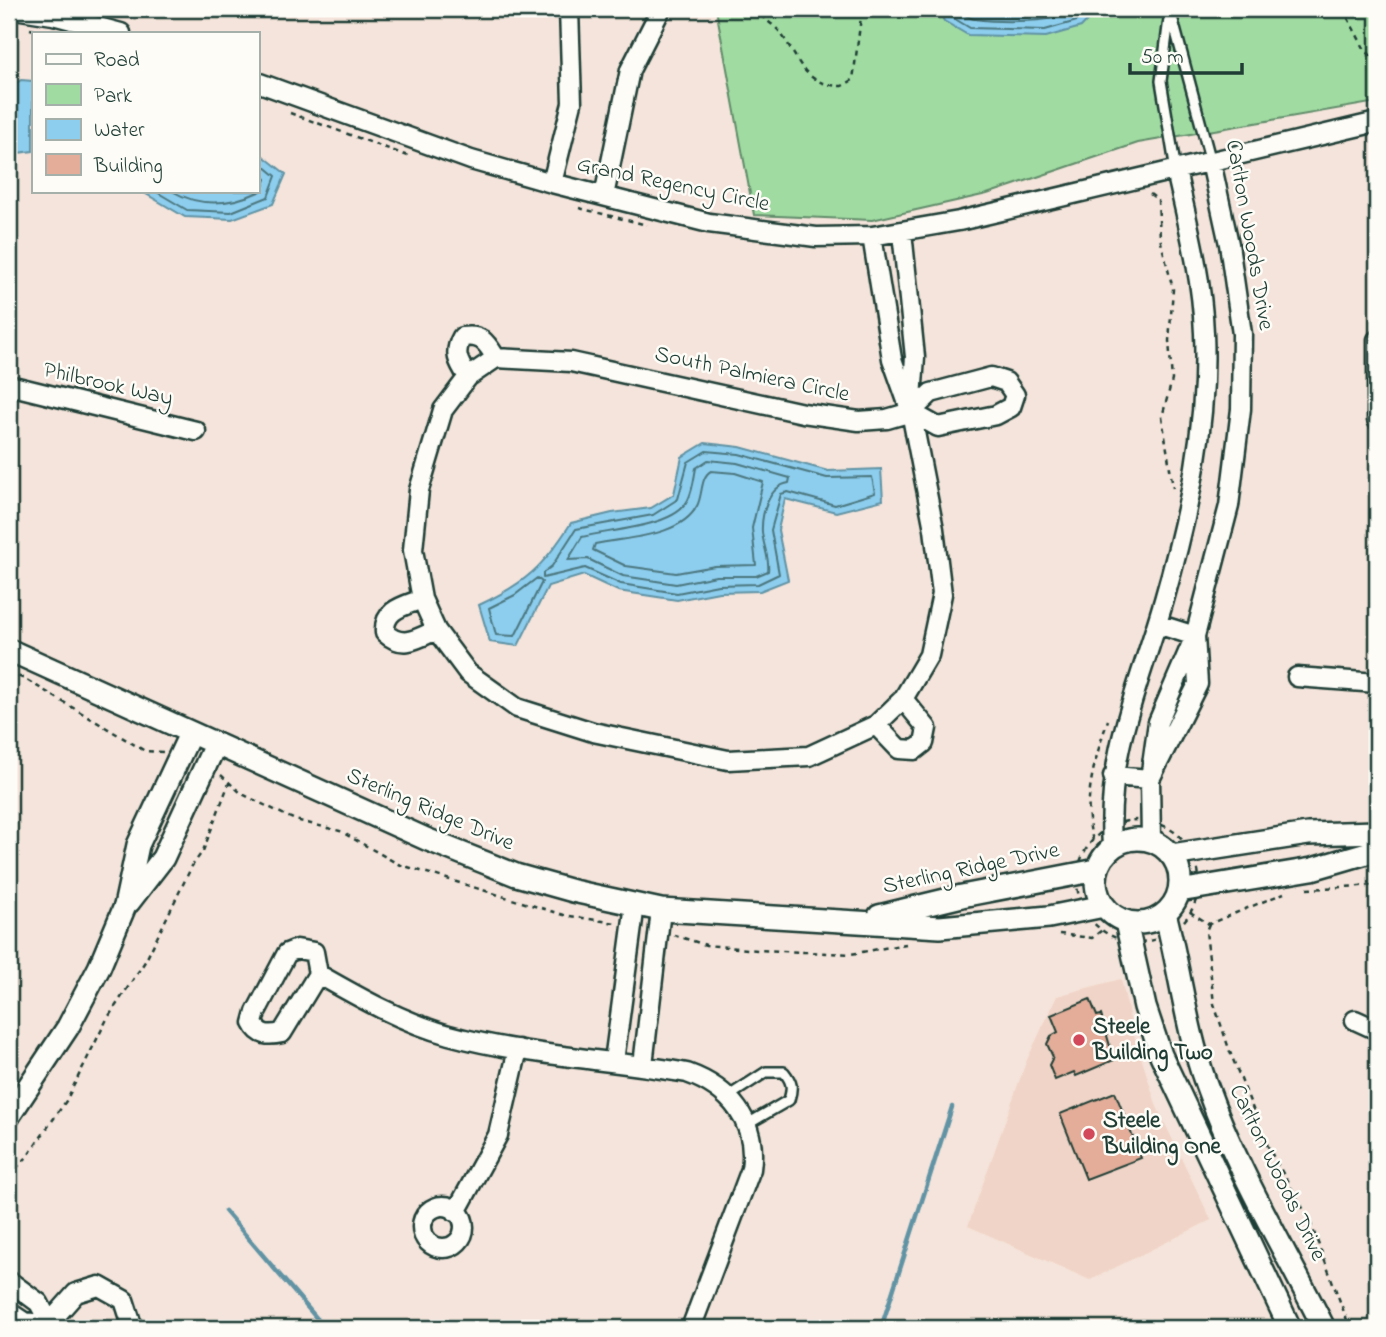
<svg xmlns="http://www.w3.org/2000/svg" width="1386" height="1337" viewBox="0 0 1386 1337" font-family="'Indie Flower',sans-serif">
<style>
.built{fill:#f0d4c7}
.green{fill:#a0dba1;stroke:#608c6a;stroke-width:2}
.water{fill:#8dcdee;stroke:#6193a4;stroke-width:2}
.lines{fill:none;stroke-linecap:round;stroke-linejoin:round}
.shore{stroke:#4b777e;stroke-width:2}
.stream{stroke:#6193a4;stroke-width:4.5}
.building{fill:#e3ad99;stroke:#1f3d34;stroke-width:2}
.service-casing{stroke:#1f3d34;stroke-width:14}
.minor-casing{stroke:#1f3d34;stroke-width:23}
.tertiary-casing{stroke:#1f3d34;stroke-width:26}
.path{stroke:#1f3d34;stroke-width:2.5;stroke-dasharray:5 5;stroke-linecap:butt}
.service{stroke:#fdfcf7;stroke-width:9}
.minor{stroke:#fdfcf7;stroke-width:18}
.tertiary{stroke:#fdfcf7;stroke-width:21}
.poi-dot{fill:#d1495b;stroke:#fdfcf7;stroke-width:2.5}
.labels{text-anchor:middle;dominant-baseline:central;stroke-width:5;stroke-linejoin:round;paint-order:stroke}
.street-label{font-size:23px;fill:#1f3d34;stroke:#fdfcf7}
.poi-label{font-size:23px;font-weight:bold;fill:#1f3d34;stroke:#fdfcf7;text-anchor:start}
</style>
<rect width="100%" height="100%" fill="#f5e4db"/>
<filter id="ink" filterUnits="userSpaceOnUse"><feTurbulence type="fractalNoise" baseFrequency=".0143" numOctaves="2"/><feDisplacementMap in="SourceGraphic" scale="14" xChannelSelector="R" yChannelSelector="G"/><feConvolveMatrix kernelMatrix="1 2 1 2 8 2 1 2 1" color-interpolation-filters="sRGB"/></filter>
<g filter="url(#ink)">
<path class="built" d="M1121 979 1133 1032 1157 1107 1211 1220 1090 1280 968 1226 1026 1062 1057 996Z"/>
<path class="green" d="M716 9H1377V102L1138 143 987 194 872 220 754 215Z"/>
<path class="water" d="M938 9H1098L1081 27 1046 37 968 35 944 21Z
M21 80 33 81V151L9 154V88Z
M257 151 286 174 273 204 232 219 185 217 141 191H257Z
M705 443 740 447 828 471 881 469 883 500 836 512 785 499 778 530 788 580 760 591 719 592 677 600 618 591 584 575 548 586 518 646 490 642 479 605C526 583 543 567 571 523L612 513 651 508 674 494 682 457Z"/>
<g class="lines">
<path class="shore" d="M945 9 950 16 970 28 1045 30 1077 21 1089 9
M955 9C961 12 968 18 975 19 995 22 1063 24 1077 9
M155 191 187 210 231 212 268 197 276 176 257 160
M172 191C201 208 231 205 261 191L266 179 257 171
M706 451 739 454 827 478 872 477 875 493 835 505 788 492 781 494 771 530 779 574 758 584 718 585 677 593 621 584 585 568 543 578V573L552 566 576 529 653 515 678 499 688 462Z
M708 460 737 463 790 478 789 483C769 486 761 513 762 532 763 545 770 559 768 571L756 576H716L676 584 623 576 588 559 568 560 582 537C608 530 676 527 688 500 693 490 694 478 696 468Z
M711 471 735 473 763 482 752 528 756 565 715 566 676 573 626 566 593 550 595 544C625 537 680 538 697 506 703 495 700 477 711 471Z
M537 578 542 582 515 636 496 635 489 608 515 595Z"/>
<path class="stream" d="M225 1211 325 1328
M881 1328 952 1107"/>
</g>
<path class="building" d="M1090 999 1097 1016 1101 1015 1114 1060 1076 1076 1074 1072 1055 1080 1049 1065 1053 1057 1047 1044 1051 1036 1058 1032 1051 1015Z
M1115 1092 1141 1158 1086 1179 1060 1114Z"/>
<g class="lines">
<g class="service-casing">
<path id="service" d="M1170 11 1161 81 1176 171
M1172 17 1211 162
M729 1096 766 1072H784C792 1082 793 1087 789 1100L746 1125"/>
</g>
<g class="minor-casing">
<path id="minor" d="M14 9 53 15 121 33
M257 82 471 160 552 183 709 223 816 237 872 236 959 221 1377 122
M552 183 572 103 569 9
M604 196 630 70 661 9
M902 232 915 357 911 412
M872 236 892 359 911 412 934 529 942 594 929 655 903 699 876 725 809 756 728 760 593 732 517 708 468 673 436 630 422 599 413 550 419 490 443 410 468 377 496 358 571 362 803 413 859 421 887 419 911 412 931 393 991 377 1006 382 1015 395 1011 407 996 415 938 427 911 412
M1377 340V420
M468 377C458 362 453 353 462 337 482 334 486 342 496 358
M9 385 196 431
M422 599C404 606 383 609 385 633 402 649 417 639 436 630
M1297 677 1377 683
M876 725 899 749 915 750 924 743 927 728 903 699
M1113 776 1150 779
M1150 779 1198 684 1195 636 1229 506 1241 409 1242 334 1229 244 1211 162
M1151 840 1150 779 1158 722 1195 636 1157 624
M1112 847C1106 753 1139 687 1164 600 1189 513 1208 423 1204 333 1202 278 1188 224 1176 171
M297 949 314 952 318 974 282 1033C269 1036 259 1036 253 1023L256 1012 287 953Z
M318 974C360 998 402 1022 449 1035 526 1056 608 1059 687 1073 729 1088 758 1121 751 1169L691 1328
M1355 1020 1377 1030
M614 1061 635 904
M643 1065 661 910
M422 1227a21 21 0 1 1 42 0a21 21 0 1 1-42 0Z
M456 1212 498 1135 518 1049
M9 1281 39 1303 52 1328
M9 1312 24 1322 48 1325
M45 1328 76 1293 99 1286 124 1300 133 1328"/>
</g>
<g class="tertiary-casing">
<path id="tertiary" d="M9 650 426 839 516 875 573 891 661 910 940 927 1049 917 1104 906
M1096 881a42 42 0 1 1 84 0a42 42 0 1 1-84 0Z
M1172 855 1308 834 1377 832
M1179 891 1312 869 1377 850
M129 902 163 858 215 745
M1165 913C1180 970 1186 1029 1206 1084 1236 1169 1284 1248 1324 1328
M879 916 962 896 1097 870
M1126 922 1145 1007 1161 1055 1290 1328
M9 1116 68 1027 99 968 125 906 138 845 190 734"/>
</g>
<path class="path" d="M753 9C761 17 772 23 779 31 800 58 801 85 842 86L853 80 862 9
M1343 9 1364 48 1377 63
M30 29 47 33
M290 113 408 156
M1150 194 1158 200 1160 238 1173 289 1169 341 1172 380 1162 417 1173 488
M579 208 647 225
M9 673 25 679 145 751 163 752
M221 775 242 794 295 820 340 831 398 864 564 915 616 923
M1077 881a61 61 0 1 1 122 0a61 61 0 1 1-122 0Z
M1093 840C1081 804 1096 754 1108 720
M1307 889 1377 885
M1190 912 1209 924 1284 893
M1209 924 1206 931 1214 1004 1230 1052 1269 1149 1309 1219 1350 1328
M1059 934 1092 938 1102 930
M674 935 706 945 758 950 851 954 906 944
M9 1176 27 1157 66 1101 107 1019 146 960 192 866 203 851 229 783"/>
<use href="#service" class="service"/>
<use href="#minor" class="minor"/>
<use href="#tertiary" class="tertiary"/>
</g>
</g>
<g class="poi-dot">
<circle cx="1079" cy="1040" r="7"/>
<circle cx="1089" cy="1134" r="7"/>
</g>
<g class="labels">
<g class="street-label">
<text transform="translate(673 185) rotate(12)">Grand Regency Circle</text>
<text transform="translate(1249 235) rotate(80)">Carlton Woods Drive</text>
<text transform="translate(752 375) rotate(12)">South Palmiera Circle</text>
<text transform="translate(108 385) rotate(13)">Philbrook Way</text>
<text transform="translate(430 810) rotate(23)">Sterling Ridge Drive</text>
<text transform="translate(971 869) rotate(-12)">Sterling Ridge Drive</text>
<text transform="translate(1277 1173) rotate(64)">Carlton Woods Drive</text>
</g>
<g class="poi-label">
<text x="1093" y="1027">Steele<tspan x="1093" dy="26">Building Two</tspan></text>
<text x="1103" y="1121">Steele<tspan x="1103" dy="26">Building One</tspan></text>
</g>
</g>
<rect width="1386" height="1337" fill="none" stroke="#fdfcf7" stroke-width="35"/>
<rect x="18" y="18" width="1351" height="1302" fill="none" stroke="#1f3d34" stroke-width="2.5" filter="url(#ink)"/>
<rect x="32" y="32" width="228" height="161" fill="#fdfcf7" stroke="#a4b0a9" stroke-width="2"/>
<rect x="46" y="54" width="35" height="10" fill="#fdfcf7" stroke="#a4b0a9" stroke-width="2"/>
<text x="94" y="66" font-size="21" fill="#1f3d34">Road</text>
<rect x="46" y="84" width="35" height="21" fill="#a0dba1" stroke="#a4b0a9" stroke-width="2"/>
<text x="94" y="102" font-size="21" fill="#1f3d34">Park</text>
<rect x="46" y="119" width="35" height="21" fill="#8dcdee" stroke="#a4b0a9" stroke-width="2"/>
<text x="94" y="136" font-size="21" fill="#1f3d34">Water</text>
<rect x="46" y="154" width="35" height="21" fill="#e3ad99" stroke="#a4b0a9" stroke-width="2"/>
<text x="94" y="172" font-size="21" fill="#1f3d34">Building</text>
<path d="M1130 63v10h112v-10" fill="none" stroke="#1f3d34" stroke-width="3.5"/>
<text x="1141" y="63" font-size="21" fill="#1f3d34" stroke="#fdfcf7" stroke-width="5" paint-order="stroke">50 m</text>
</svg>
